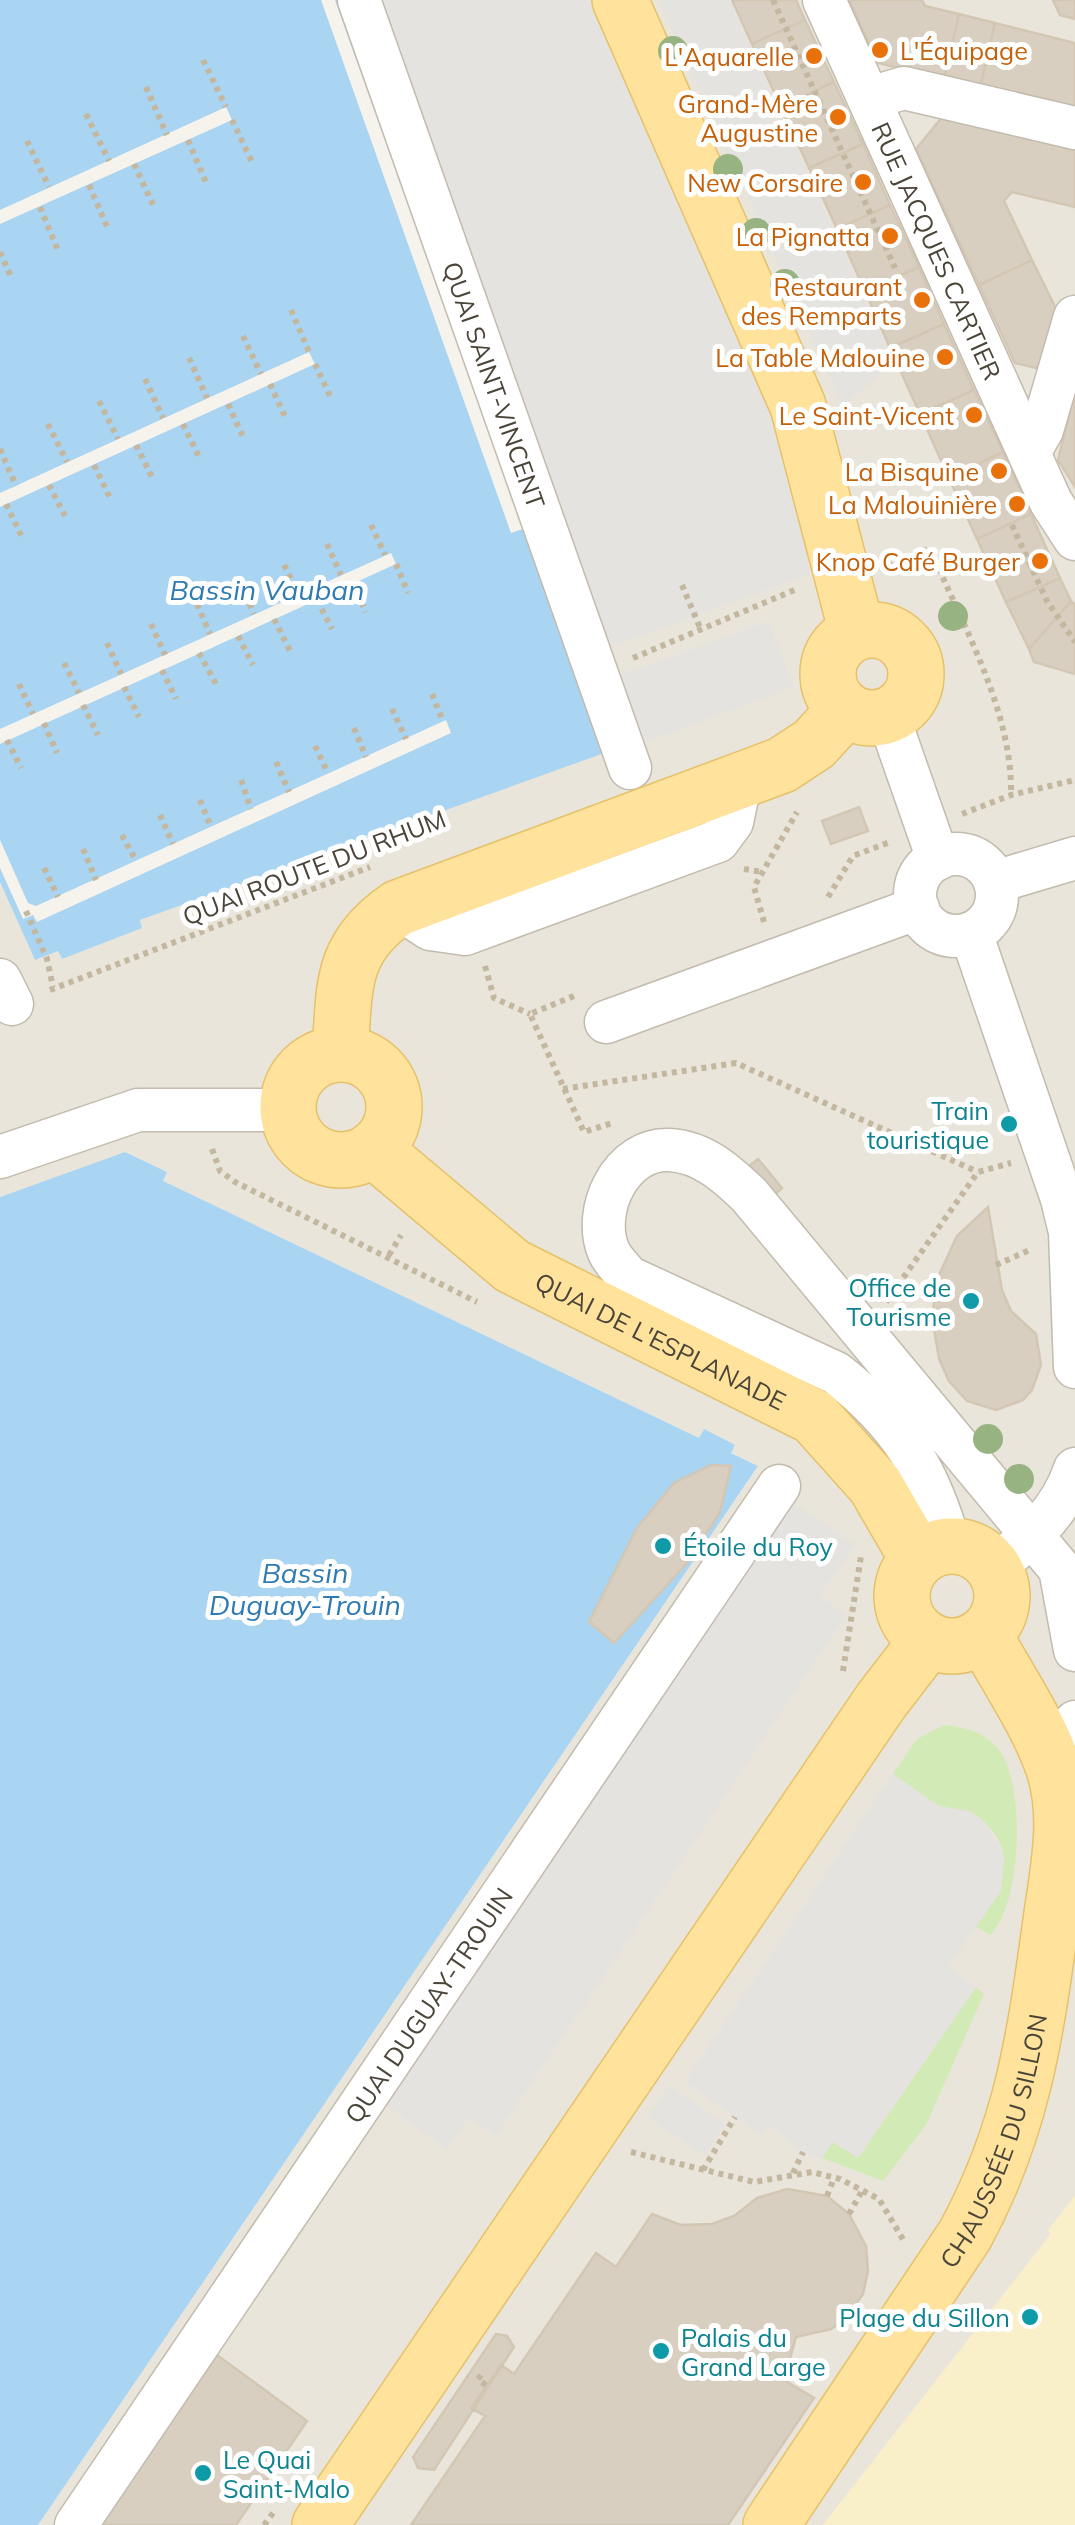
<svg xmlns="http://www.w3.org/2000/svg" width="1075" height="2525" viewBox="0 0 1075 2525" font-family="Mulish,sans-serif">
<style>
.residential{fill:#eae5da}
.green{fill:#d2eab5}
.sand{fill:#f9efc9}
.parking{fill:#e5e3e0}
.water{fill:#a9d4f2}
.pier{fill:#f6f3ec}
.building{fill:#d8cfc1;stroke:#d3c7b4;stroke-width:2.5}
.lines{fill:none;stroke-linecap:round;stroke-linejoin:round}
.minor-casing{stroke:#c2bbae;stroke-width:45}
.major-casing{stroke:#e6c16a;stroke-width:58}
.path{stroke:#c4b79f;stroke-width:6;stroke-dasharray:5 5;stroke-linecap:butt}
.minor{stroke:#fff;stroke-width:42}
.major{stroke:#ffe39c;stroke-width:55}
.tree{fill:#97b381}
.food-dot{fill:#e8710a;stroke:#fff;stroke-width:4}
.culture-dot{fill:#0f9aa8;stroke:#fff;stroke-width:4}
.labels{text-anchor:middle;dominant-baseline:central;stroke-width:10;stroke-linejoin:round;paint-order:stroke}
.food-label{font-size:25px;fill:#c56008;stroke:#fff;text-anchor:end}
.street-label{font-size:25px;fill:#4b4439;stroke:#fff}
.culture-label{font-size:25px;fill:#0d838f;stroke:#fff;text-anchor:end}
.water-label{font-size:28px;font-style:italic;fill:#2e7ab2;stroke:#fff}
</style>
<rect width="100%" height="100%" fill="#f6f3ec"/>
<path class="residential" d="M338 0H1075V2196L1049 2230 1051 2234 823 2525H38L758 1466 730 1452 735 1446 704 1430 699 1438 162 1181 167 1172 125 1152 0 1197V882L35 959 58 951 62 959 142 927 140 920 215 891 606 751Z"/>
<path class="green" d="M944 1725C964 1727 986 1732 999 1750 1026 1785 1022 1905 990 1935L975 1926C997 1896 1022 1852 983 1822 970 1811 953 1811 939 1806 923 1800 907 1784 893 1774L917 1739Z
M976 1987 984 1994 926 2125 883 2181 822 2158 833 2142 858 2158Z"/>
<path class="sand" d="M1075 2196V2525H823L1051 2234 1048 2230Z"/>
<path class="parking" d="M372 0H590L765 390 792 470 810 574 605 649Z
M658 0H730L887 347 881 374 843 406Z
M769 621 793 687 641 744 616 677Z
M786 1498 856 1545 820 1594 846 1616 496 2136 469 2118 447 2149 377 2099Z
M893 1774 939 1806 970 1811 985 1822 1004 1856 1001 1891 948 1967 976 1987 858 2158 833 2142 822 2158 809 2156 769 2125 761 2135 685 2082Z
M669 2085 725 2124 705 2156 648 2118Z"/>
<path class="water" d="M0 0H338L607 752 140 920 142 928 62 959 58 951 35 960 0 882Z
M125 1152 167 1172 163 1181 699 1438 704 1429 735 1445 731 1453 758 1466 38 2525H0V1197Z"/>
<path class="pier" d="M321 0H335L523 529 511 533Z
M226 107 232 120 0 224V210Z
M309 352 315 364 0 507V493Z
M391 553 396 564 0 744V729Z
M446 720 451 733 37 922 33 915 23 919 0 868V840L28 903 36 906Z"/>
<path class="building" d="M732 0H796L805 20 752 44Z
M849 0H922L925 6 959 14 944 79 878 63Z
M1053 0H1075V19L1060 15Z
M959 14 995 23 980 88 944 79Z
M805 20 834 82 781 107 752 44Z
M995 23 1075 43V111L980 88Z
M834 82 863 144 809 168 781 107Z
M944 115 1075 147V207L1012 192 1004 201 1032 260 979 285 916 149Z
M863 144 890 205 837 229 809 168Z
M890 205 919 267 865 291 837 229Z
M1032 260 1059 315 1045 370 1015 363 979 285Z
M919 267 944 324 890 348 865 291Z
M944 324 974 390 920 414 890 348Z
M974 390 1003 452 949 478 920 414Z
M1075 390V487L1058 460Z
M1003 452 1031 514 977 539 949 478Z
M1031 514 1060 578 1006 602 977 539Z
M1060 578 1071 601 1029 649 1006 602Z
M1071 601 1075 605V674L1034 662 1029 649Z
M859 807 868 831 831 844 822 821Z
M758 1159 782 1188 773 1196 748 1167Z
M988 1207 1002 1290 1011 1311 1036 1334 1041 1365 1032 1390 1023 1400 996 1410 967 1401 949 1381 939 1359 932 1316 939 1275 957 1236Z
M711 1465 731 1466 720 1512 687 1563 614 1643 589 1622 637 1528 674 1483Z
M787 2189 827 2196 849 2214 866 2246 868 2271 863 2294 845 2319 831 2329 796 2337 784 2380 814 2398 728 2525H411L485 2416 471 2408 501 2365 514 2374 596 2253 616 2267 652 2214 681 2225 712 2224 734 2216 757 2198Z
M496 2334 507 2336 514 2347 434 2470 418 2468 413 2457Z
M217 2355 307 2421 236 2525H97Z"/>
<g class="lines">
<g class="minor-casing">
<g id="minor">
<path id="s1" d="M359 0 630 768"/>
<path id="s2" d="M824 0 1051 502 1075 539"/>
<path d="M870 98 904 88 1075 128"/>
<path d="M1029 453 1042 430 1075 317"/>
<path d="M888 716 938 859"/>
<circle cx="956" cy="895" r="41"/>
<path d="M995 882 1075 858"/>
<path d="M398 908 430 929 465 934 718 841 732 822 741 779"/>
<path d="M971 933 1062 1199 1070 1232 1075 1367"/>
<path d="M0 980 12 1004"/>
<path d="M606 1022 918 908"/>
<path d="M0 1157 138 1110H288"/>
<path d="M950 1546C929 1470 899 1422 836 1373L628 1277C622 1269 613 1261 609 1252 591 1211 621 1147 670 1150 703 1152 727 1174 749 1195L1060 1569 1075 1650"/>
<path d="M993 1568C1029 1539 1060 1514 1075 1469"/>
<path d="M1053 1763 1074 1736 1075 1722"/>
<path id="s3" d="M76 2525 779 1486"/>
</g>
</g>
<g class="major-casing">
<g id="major">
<path d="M620 0 798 406 857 632"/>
<circle cx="872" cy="674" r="44"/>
<path d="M340 1053C345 987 339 949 398 908L782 765 814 744 845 710"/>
<circle cx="341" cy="1107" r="53"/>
<path id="s4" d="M373 1149 512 1266 814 1417 875 1485 918 1559"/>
<circle cx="952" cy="1596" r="50"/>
<path d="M320 2525 881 1701 928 1640"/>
<path id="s5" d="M771 2525 965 2235C1022 2130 1035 2038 1051 1921 1058 1870 1071 1814 1052 1763 1036 1719 1006 1676 984 1635"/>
</g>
</g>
<path class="path" d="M773 0 895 268
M203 60 226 107
M146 87 167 135
M86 114 109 161
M232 120 253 164
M188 140 207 185
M27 141 49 187
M134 164 155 209
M89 185 108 229
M40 207 59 253
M0 252 11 277
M291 310 309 352
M243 336 261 374
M189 358 207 398
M315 364 330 396
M145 379 163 418
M270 384 286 419
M99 401 118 439
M228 404 244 439
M48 424 67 462
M183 424 200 459
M136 445 153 479
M0 449 16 486
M94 465 111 500
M49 485 65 516
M6 504 22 537
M371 525 385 555
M1012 525 1047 601 1075 642
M327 544 341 575
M888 561 890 565 930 548C962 625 1013 711 1011 795
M396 564 408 593
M284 565 299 594
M353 584 366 612
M242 585 254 614
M682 585 701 630
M317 600 332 629
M197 604 210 634
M274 619 290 651
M151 624 165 655
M238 636 253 665
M107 643 121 674
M199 653 216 684
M633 658 797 589
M64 663 79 693
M162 670 176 699
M19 684 33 714
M124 687 139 717
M432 694 443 721
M83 705 98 735
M392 709 406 739
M44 723 57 753
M354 728 366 757
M7 740 21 768
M315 746 328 773
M276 762 289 792
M241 780 251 809
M200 800 211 827
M962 814 1011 795 1075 780
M160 815 173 844
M122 835 136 861
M83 849 96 880
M44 868 58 897
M744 869 762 872
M828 897 853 856 890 842
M26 911 47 959 53 987
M764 922 754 887 797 812
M485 966 494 998 530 1014
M50 990 370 867
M574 996 530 1014 584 1132 612 1123
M563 1089 736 1063 978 1172
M212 1149 220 1171 235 1182 477 1302
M389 1255 401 1235
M996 1265 1032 1249
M886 1302 978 1172 1011 1163
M843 1671 861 1556
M631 2152 754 2182 812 2172 840 2179 879 2199 904 2241
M703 2170 735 2117
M793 2173 803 2152
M827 2196 834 2178
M849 2214 863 2189
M481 2375 478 2379 487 2386
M264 2525 273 2513"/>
<use href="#minor" class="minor"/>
<use href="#major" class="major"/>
</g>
<g class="tree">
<circle cx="673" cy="51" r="15"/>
<circle cx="728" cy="169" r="15"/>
<circle cx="756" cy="233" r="15"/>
<circle cx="785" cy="284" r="15"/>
<circle cx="953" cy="616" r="15"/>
<circle cx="988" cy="1439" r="15"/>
<circle cx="1019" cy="1479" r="15"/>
</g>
<g class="food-dot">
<circle cx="880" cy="50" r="10"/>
<circle cx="814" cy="56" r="10"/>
<circle cx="838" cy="117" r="10"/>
<circle cx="863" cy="182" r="10"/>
<circle cx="890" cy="236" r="10"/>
<circle cx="922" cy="300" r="10"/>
<circle cx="945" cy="357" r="10"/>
<circle cx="974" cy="415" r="10"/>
<circle cx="999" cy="471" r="10"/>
<circle cx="1017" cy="504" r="10"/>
<circle cx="1040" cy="561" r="10"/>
</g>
<g class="culture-dot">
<circle cx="1009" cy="1124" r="10"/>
<circle cx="971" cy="1301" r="10"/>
<circle cx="663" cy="1546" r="10"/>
<circle cx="1030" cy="2317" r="10"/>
<circle cx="661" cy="2351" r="10"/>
<circle cx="203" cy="2473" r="10"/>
</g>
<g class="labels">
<g class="food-label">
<text x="900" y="50" text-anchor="start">L'Équipage</text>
<text x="794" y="56">L'Aquarelle</text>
<text x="818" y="103">Grand-Mère<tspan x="818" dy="29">Augustine</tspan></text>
<text x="843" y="182">New Corsaire</text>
<text x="870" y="236">La Pignatta</text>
<text x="902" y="286">Restaurant<tspan x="902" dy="29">des Remparts</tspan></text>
<text x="925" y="357">La Table Malouine</text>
<text x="954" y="415">Le Saint-Vicent</text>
<text x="979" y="471">La Bisquine</text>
<text x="997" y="504">La Malouinière</text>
<text x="1020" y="561">Knop Café Burger</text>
</g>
<g class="street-label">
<text stroke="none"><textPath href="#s2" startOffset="275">RUE JACQUES CARTIER</textPath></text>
<text stroke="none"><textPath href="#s1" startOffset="408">QUAI SAINT-VINCENT</textPath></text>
<text transform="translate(314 867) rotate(-21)">QUAI ROUTE DU RHUM</text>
<text stroke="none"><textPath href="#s4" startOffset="348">QUAI DE L'ESPLANADE</textPath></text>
<text stroke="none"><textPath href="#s3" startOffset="628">QUAI DUGUAY-TROUIN</textPath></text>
<text stroke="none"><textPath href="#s5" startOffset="448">CHAUSSÉE DU SILLON</textPath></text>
</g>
<g class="culture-label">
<text x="989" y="1110">Train<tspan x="989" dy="29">touristique</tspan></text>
<text x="951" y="1287">Office de<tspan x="951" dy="29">Tourisme</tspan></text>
<text x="683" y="1546" text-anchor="start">Étoile du Roy</text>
<text x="1010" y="2317">Plage du Sillon</text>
<text x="681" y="2337" text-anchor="start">Palais du<tspan x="681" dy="29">Grand Large</tspan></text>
<text x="223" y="2459" text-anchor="start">Le Quai<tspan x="223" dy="29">Saint-Malo</tspan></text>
</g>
<g class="water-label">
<text x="267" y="589">Bassin Vauban</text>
<text x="305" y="1572">Bassin<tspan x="305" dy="32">Duguay-Trouin</tspan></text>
</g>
</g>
</svg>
